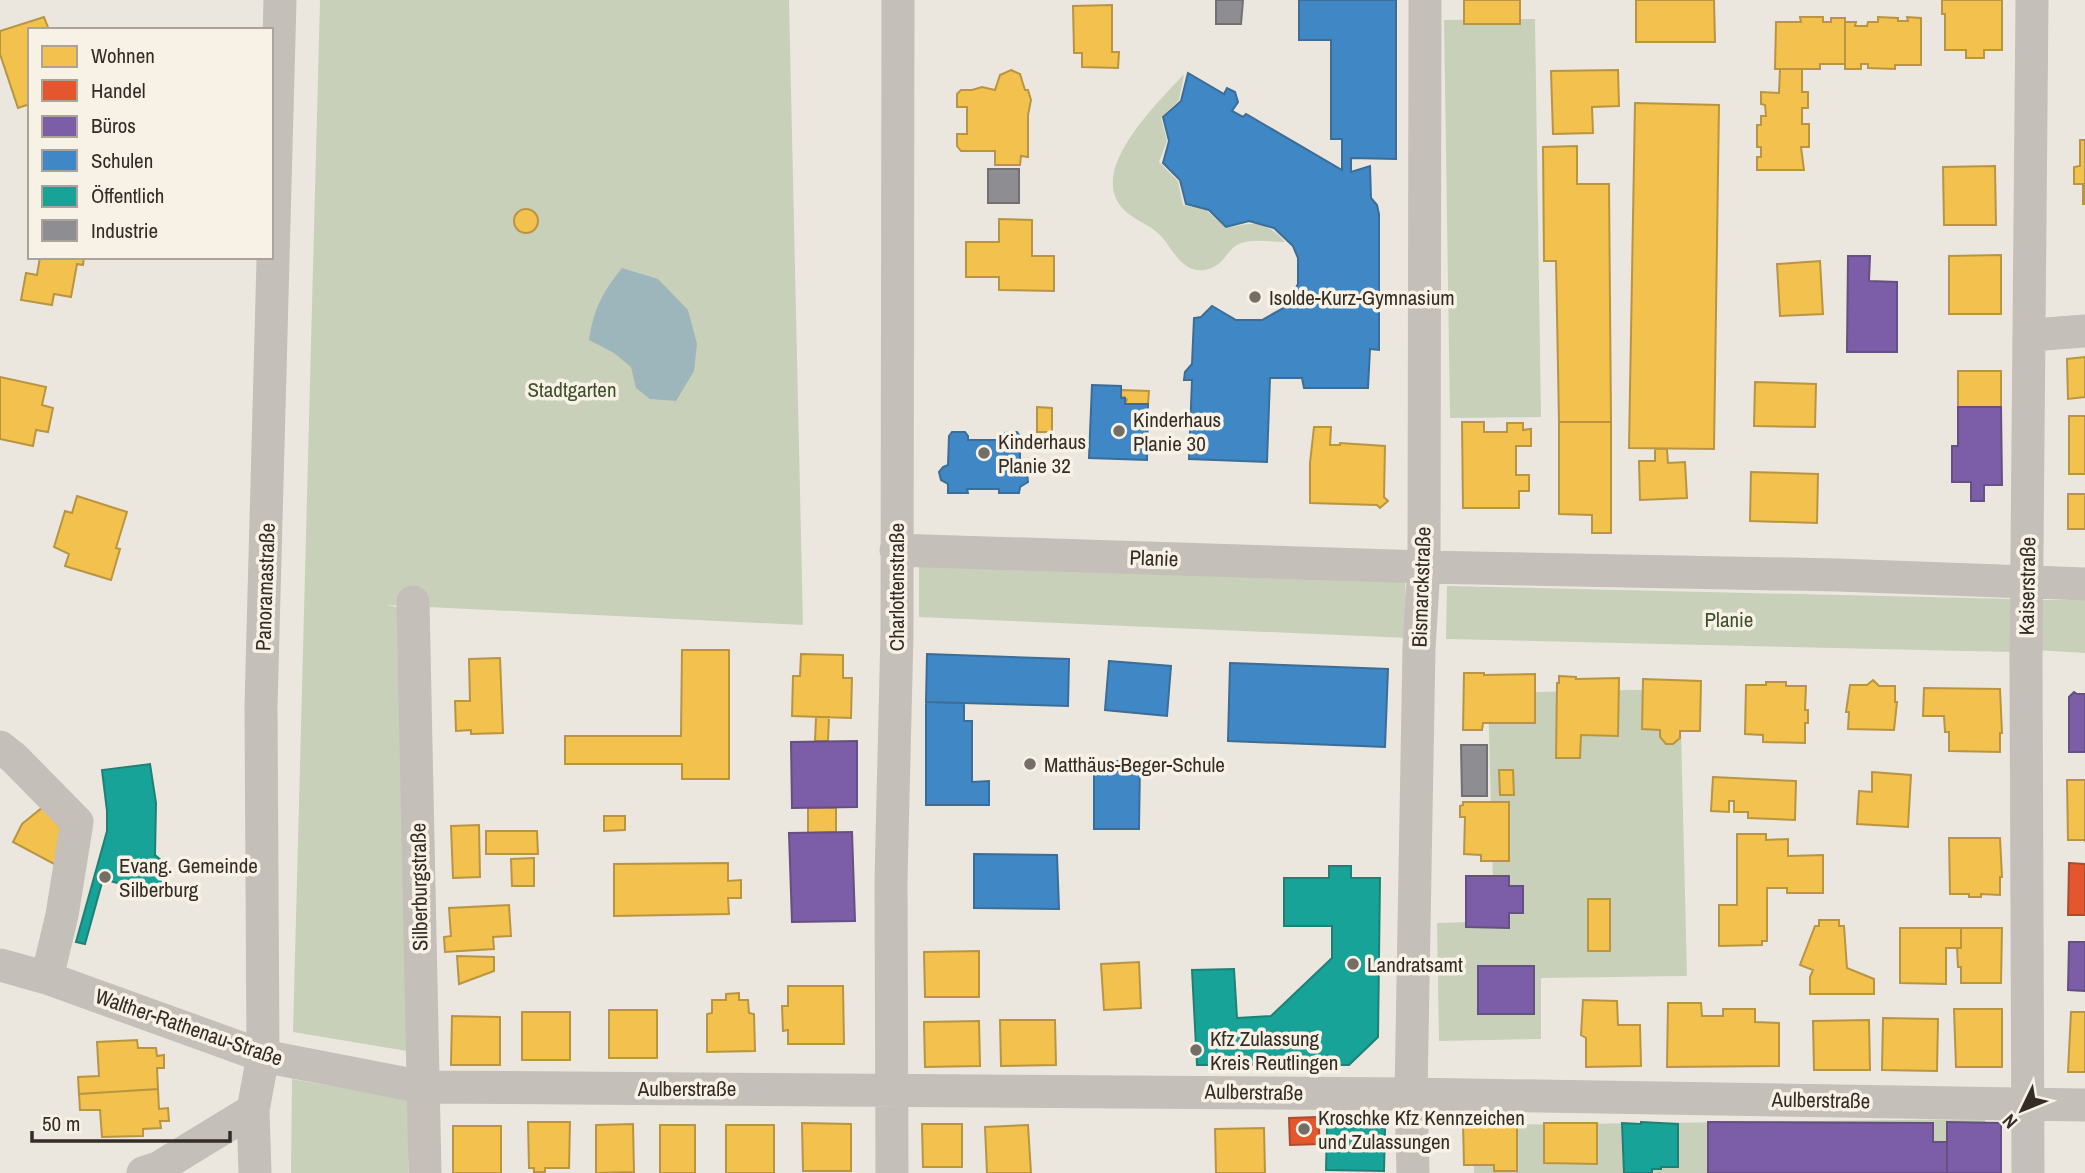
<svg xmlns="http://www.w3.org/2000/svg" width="2085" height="1173" viewBox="0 0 2085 1173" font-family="'Archivo Narrow',sans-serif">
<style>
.green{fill:#c9d0ba}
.water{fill:#9db6bb}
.homes{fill:#f2c14e;stroke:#b99542;stroke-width:2}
.shops{fill:#e4572e;stroke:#af4a2c;stroke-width:2}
.offices{fill:#7b5ea7;stroke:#664f81;stroke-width:2}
.schools{fill:#3f88c5;stroke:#3c6d96;stroke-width:2}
.public{fill:#17a398;stroke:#208076;stroke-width:2}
.industry{fill:#8d8d92;stroke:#727072;stroke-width:2}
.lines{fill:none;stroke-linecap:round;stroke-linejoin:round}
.minor{stroke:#c4bfb8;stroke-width:33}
.poi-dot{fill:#746e67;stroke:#f8f2e6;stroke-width:2.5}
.labels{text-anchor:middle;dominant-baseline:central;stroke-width:7;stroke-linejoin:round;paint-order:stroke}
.poi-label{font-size:21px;fill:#342d27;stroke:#f8f2e6;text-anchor:start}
.park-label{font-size:21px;fill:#3e502c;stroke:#f8f2e6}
.street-label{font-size:21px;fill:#342d27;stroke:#f8f2e6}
</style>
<rect width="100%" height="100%" fill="#ebe7df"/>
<path class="green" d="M320 0H789L803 625 386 605 402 608 407 1051 293 1032Z
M1535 19 1541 417 1450 418 1444 20Z
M1184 74 1179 100 1161 118 1167 141 1159 162 1178 181 1183 205 1206 210 1226 228C1252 222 1266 220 1285 242 1269 242 1252 238 1237 245 1225 252 1224 267 1204 270 1181 273 1172 247 1160 235 1149 224 1134 220 1124 210 1085 171 1159 102 1184 74Z
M919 554 1405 579 1408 638 919 617Z
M1447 586 2012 599 2011 652 1446 639Z
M2034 600H2085V653L2034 650Z
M1680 689 1687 976 1541 978V1039L1439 1041 1437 923 1494 921 1488 693Z
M292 1079 408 1100V1173H291Z
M1985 1119 1986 1173H1474L1473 1125Z"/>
<path class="water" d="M622 268 658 279 688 310 697 344 694 371 676 401 650 399 636 388 631 367 614 353 589 340C594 308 602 293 622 268Z"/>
<path class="homes" d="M1464 0H1520V24H1464Z
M1636 0H1714L1715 42H1636Z
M1942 0H2002V50H1984V58H1966V50H1945V14H1942Z
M1112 5V52H1119L1118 68 1082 67V53H1074L1073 6Z
M44 17 49 30H30V104L18 108 0 54V31Z
M1800 17H1823V22H1831V18H1845V64H1820V69H1775L1776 22H1801Z
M1878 17 1898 18V21H1908L1907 17 1921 18V65H1895V69L1868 68V64H1861V69H1845V22H1856L1855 26H1867L1868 22H1878Z
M1780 69H1802V92H1808V108H1802V124H1809V147H1801L1804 170H1757V157H1761V147H1757V125H1761V116H1766L1765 105 1761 104V92L1779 93Z
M1011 70 1020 74 1025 90H1028L1031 100 1028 115V157L1021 156 1020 165H995V151H961L957 146V134H967V107H957V94L961 90H972L982 87 995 90 1000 75Z
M1618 70 1619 106 1592 107 1593 133 1553 134 1551 71Z
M1635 103 1719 105 1714 449 1629 448Z
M2080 140H2085V204H2083V184H2074V167L2080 166Z
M1577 146V184H1609L1611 422H1559L1556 261H1544L1543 147Z
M1995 166 1996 225H1944L1943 167Z
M514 221a12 12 0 1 1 24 0a12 12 0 1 1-24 0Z
M999 219 1032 220V256H1054V291L999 290V277H966V242H999Z
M2001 255V314H1949V256Z
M40 257H84L83 265 77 264 71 297 54 294 52 305 21 300 26 273 37 275Z
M1820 261 1823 314 1780 316 1777 264Z
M2085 357V397L2068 399 2067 359Z
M1958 371H2001V407H1958Z
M0 377 46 387 42 405 53 408 48 432 36 430 33 446 0 439Z
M1755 382 1816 384 1815 427 1754 426Z
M1121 390 1149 391 1148 404H1125L1127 400 1124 397 1121 398Z
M1037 407 1052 408V432H1037Z
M2069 416H2085V474H2069Z
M1462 422H1484V432H1507V423H1523V430L1531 429V446H1516V475H1529V491H1519V508H1463Z
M1559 422H1611V533H1592V515L1559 514Z
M1314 427H1331L1330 445H1340V443L1385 446 1384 497 1388 501 1380 508 1377 505 1310 503V463Z
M1655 449H1667L1668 463 1685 462 1687 498 1640 500 1639 461H1655Z
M1751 472 1818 474 1817 523 1750 521Z
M2068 494H2085V529H2068Z
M77 496 127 512 116 548 120 549 111 580 65 566 69 554 54 547 65 511 72 513Z
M682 650H729V779H682V764H565V736H681Z
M801 654 843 655V678H852L851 718 792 716 793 676H800Z
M500 658 503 733 471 734V730L456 731 455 701H470L469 659Z
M1464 673H1484V675L1535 674V723H1483L1482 730H1463Z
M1559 676 1576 677V679L1619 678 1618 736 1581 735 1580 758H1556L1557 683H1559Z
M1643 679 1701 681 1700 731H1680V738L1673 744H1666L1660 737V730L1642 729Z
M1873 680 1879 686H1895V702H1897L1894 730 1848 729 1849 712H1846L1850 685H1867Z
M1766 682H1786V686H1806L1805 710H1808V723H1805V743L1763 742V735L1745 734 1746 685H1766Z
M1924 688 2000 689 2002 733H2000V752L1949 751V732H1945L1944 716H1923Z
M816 717H829L828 741H815Z
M1499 770H1513L1514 795H1500Z
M1872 772 1911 775 1908 827 1857 824 1859 791 1872 792Z
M1713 777 1796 781 1795 820 1748 818V812H1734V801H1729V812L1711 811Z
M2067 780H2085V842V840H2068Z
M1463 802H1509V861H1481V855L1464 854 1465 817H1460V806L1463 805Z
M43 807 63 830 56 865 13 842 22 824Z
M808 808H836V832L808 833Z
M604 816H625V830L604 831Z
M479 825 480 877 453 878 451 826Z
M486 831H537L538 854H486Z
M1737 834H1766V840L1788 839V856L1823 855V893H1787V888H1767V941H1762V945L1719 946V905H1737Z
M1949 838H2000L2002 877H2000V895L1981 894V897H1969V894H1950Z
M534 858V886H512L511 859Z
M728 863V881L741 880V898H728L729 914 614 916V864Z
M1588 899H1610V951H1588Z
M509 905 511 936 493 937 494 949 445 952 444 937 451 936 449 908Z
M1819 920H1839V926H1844L1847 968 1874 979V994H1810V977L1813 970 1800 965 1815 926H1819Z
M1900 928H1961V948H1946V984L1900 983Z
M1961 928H2002L2001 983H1961V967H1958L1957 948H1961Z
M979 951V997H925L924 952Z
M457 956 494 957V971L459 984Z
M1139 962 1141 1008 1104 1010 1101 964Z
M788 986H843L844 1044H788V1030L783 1031 782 1006H788Z
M739 993V1000H748L749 1013 754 1014 755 1051 707 1052V1014L712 1013V1000H726V994Z
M1583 1000 1617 1001 1618 1025H1640L1641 1066 1586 1067V1038L1581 1035Z
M1668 1003H1701L1702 1016H1723V1009H1755V1022L1779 1023V1066L1667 1067Z
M1954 1009H2002V1067H1956Z
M609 1010H657V1058H609Z
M522 1012H570V1060H522Z
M2071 1012H2085V1072H2068Z
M452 1016 500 1017V1065H451Z
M1883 1018 1938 1019 1937 1071 1882 1070Z
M1000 1020H1055L1056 1065 1001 1066Z
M1869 1020 1870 1070H1814L1813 1021Z
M979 1021 980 1066 925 1067 924 1022Z
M137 1040 138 1048H156L157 1056 164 1055V1068H157L158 1089 79 1094 78 1077 99 1076 97 1042Z
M158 1089 159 1109 168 1108 169 1121H160L161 1128 143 1129V1136L102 1137 100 1110H80L79 1094Z
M528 1122H570L569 1168H545V1172H534V1168H529Z
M802 1123 851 1124V1171H803Z
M1463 1123H1517V1171H1494V1165H1464Z
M1544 1123H1597V1164L1544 1163Z
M633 1124 634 1172 596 1173V1125Z
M922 1124H962V1167H923Z
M660 1125H695V1173H660Z
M726 1125H774V1173H726Z
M1028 1125 1031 1173H987L985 1127Z
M453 1126H501V1173H453Z
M1264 1128 1265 1173H1216L1215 1129Z"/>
<path class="shops" d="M2069 863 2085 864V915H2068Z
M1318 1117 1320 1144 1290 1145 1289 1118Z"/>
<path class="offices" d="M1848 256H1870L1869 281 1897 282V352H1847Z
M1958 407H2001L2002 485H1984V501H1971V482H1952V446H1958Z
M2074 692 2077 694H2085V752H2069V697Z
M857 741V807L792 808 791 742Z
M852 832 855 921 792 922 789 833Z
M1466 876H1509V886H1523V913H1509V928L1466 927Z
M2069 942H2085V991L2068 990Z
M1478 966H1534V1014H1478Z
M1708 1122 1933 1123V1142H1947V1173H1708Z
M1947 1122 2001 1123V1173H1947Z"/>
<path class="schools" d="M1299 0H1396V159L1351 158V172L1370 166 1371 198 1377 205 1379 214V350L1370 349 1368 388H1304L1302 378H1270L1267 462 1189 459 1192 380H1184L1185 372 1192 364 1194 318 1201 317 1212 306 1236 320H1262L1285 307 1298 284V258L1293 246 1274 228 1249 221 1226 227 1209 210 1186 204 1180 180 1163 163 1169 141 1163 117 1181 101 1188 73 1224 94 1227 88 1235 92 1238 102 1232 111 1243 117 1246 114 1342 170V139H1331V40H1299Z
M1092 385 1121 386V398H1125V404H1148L1147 460 1089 458Z
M952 432H965L968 436V440H1000V436L1004 433 1017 432 1020 436V468L1027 473 1028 482 1020 487 1019 493H999V489H967L968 493H948V484L941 480 939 472 943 467 948 465 949 436Z
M927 654 1069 659 1068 706 926 702Z
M1109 661 1171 666 1167 716 1105 710Z
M1230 663 1388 669 1385 747 1228 741Z
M926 702 964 703V721H972V782L989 781V805H926Z
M1094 761H1140L1139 829H1094Z
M974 854 1057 855 1059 909 974 908Z"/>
<path class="public" d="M150 764 156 803 155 855 161 860 165 869V879L160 889 150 896 139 897 130 893 121 884 103 879 85 944 76 942 107 831V811L102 770Z
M1329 866H1351V878H1380L1378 1037 1349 1065H1197L1192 970 1234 969 1237 1018 1271 1016 1332 958V926H1284V878H1329Z
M1641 1122 1678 1124V1167H1661V1169H1652V1173H1624L1622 1123 1641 1124Z
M1327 1127 1385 1128 1384 1171 1326 1170Z"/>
<path class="industry" d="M1216 0H1243L1241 24H1216Z
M988 169H1019V203H988Z
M1461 745H1487V796H1462Z"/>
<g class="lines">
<path class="minor" d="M2031 335 2085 331
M896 550 1424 567 1838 575 2085 584
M413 602 425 1173
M0 747 14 758 77 822 62 915 47 978
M0 965 47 978 263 1056 423 1087 1411 1094 2085 1105
M143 1173 158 1168 253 1110
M255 1173 253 1110 263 1056 261 706 280 0
M892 1173 891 880 897 633 898 0
M1413 1173 1411 1094 1419 648 1424 567 1425 0
M2028 1173 2026 660 2032 0"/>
</g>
<g class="poi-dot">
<circle cx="1255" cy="297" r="7"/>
<circle cx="1119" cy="431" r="7"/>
<circle cx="984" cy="453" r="7"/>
<circle cx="1030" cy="764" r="7"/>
<circle cx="105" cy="877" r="7"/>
<circle cx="1353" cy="964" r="7"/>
<circle cx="1196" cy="1050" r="7"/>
<circle cx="1304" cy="1129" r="7"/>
</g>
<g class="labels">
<g class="poi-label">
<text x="1269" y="297">Isolde-Kurz-Gymnasium</text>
<text x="1133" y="419">Kinderhaus<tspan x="1133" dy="24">Planie 30</tspan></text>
<text x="998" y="441">Kinderhaus<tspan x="998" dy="24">Planie 32</tspan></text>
<text x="1044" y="764">Matthäus-Beger-Schule</text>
<text x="119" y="865">Evang. Gemeinde<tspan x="119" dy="24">Silberburg</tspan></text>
<text x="1367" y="964">Landratsamt</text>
<text x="1210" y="1038">Kfz Zulassung<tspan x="1210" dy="24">Kreis Reutlingen</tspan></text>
<text x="1318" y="1117">Kroschke Kfz Kennzeichen<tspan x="1318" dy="24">und Zulassungen</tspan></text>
</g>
<g class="park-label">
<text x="572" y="389">Stadtgarten</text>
<text x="1729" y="619">Planie</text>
</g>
<g class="street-label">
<text transform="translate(1154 558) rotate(2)">Planie</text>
<text transform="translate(2027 586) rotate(-89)">Kaiserstraße</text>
<text transform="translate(265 587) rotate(-88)">Panoramastraße</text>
<text transform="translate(896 587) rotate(-90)">Charlottenstraße</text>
<text transform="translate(1421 587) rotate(-88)">Bismarckstraße</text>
<text transform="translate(419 887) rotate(-91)">Silberburgstraße</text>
<text transform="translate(189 1027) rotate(19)">Walther-Rathenau-Straße</text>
<text x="687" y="1088">Aulberstraße</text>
<text transform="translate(1254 1092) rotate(1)">Aulberstraße</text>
<text transform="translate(1821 1100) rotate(1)">Aulberstraße</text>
</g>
</g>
<rect x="28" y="28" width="245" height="231" fill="#f8f2e6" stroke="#aaa39a" stroke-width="2"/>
<rect x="42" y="46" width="35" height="21" fill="#f2c14e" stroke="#aaa39a" stroke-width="2"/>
<text x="91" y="63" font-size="21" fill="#342d27">Wohnen</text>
<rect x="42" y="80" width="35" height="21" fill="#e4572e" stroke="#aaa39a" stroke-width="2"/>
<text x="91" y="98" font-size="21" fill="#342d27">Handel</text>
<rect x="42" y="116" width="35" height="21" fill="#7b5ea7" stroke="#aaa39a" stroke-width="2"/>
<text x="91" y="133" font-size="21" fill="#342d27">Büros</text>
<rect x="42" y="150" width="35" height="21" fill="#3f88c5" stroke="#aaa39a" stroke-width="2"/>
<text x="91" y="168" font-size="21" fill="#342d27">Schulen</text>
<rect x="42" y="186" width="35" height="21" fill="#17a398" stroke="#aaa39a" stroke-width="2"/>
<text x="91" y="203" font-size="21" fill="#342d27">Öffentlich</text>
<rect x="42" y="220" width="35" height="21" fill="#8d8d92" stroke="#aaa39a" stroke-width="2"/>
<text x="91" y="238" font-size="21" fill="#342d27">Industrie</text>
<g transform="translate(2022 1110) rotate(227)" stroke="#f8f2e6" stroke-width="5" paint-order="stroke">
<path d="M0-5L12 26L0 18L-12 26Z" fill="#342d27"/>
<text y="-10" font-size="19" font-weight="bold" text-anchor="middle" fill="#342d27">N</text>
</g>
<path d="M32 1131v10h198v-10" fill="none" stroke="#342d27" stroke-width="3.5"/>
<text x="42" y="1131" font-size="21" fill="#342d27" stroke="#f8f2e6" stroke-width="5" paint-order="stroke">50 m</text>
</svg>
